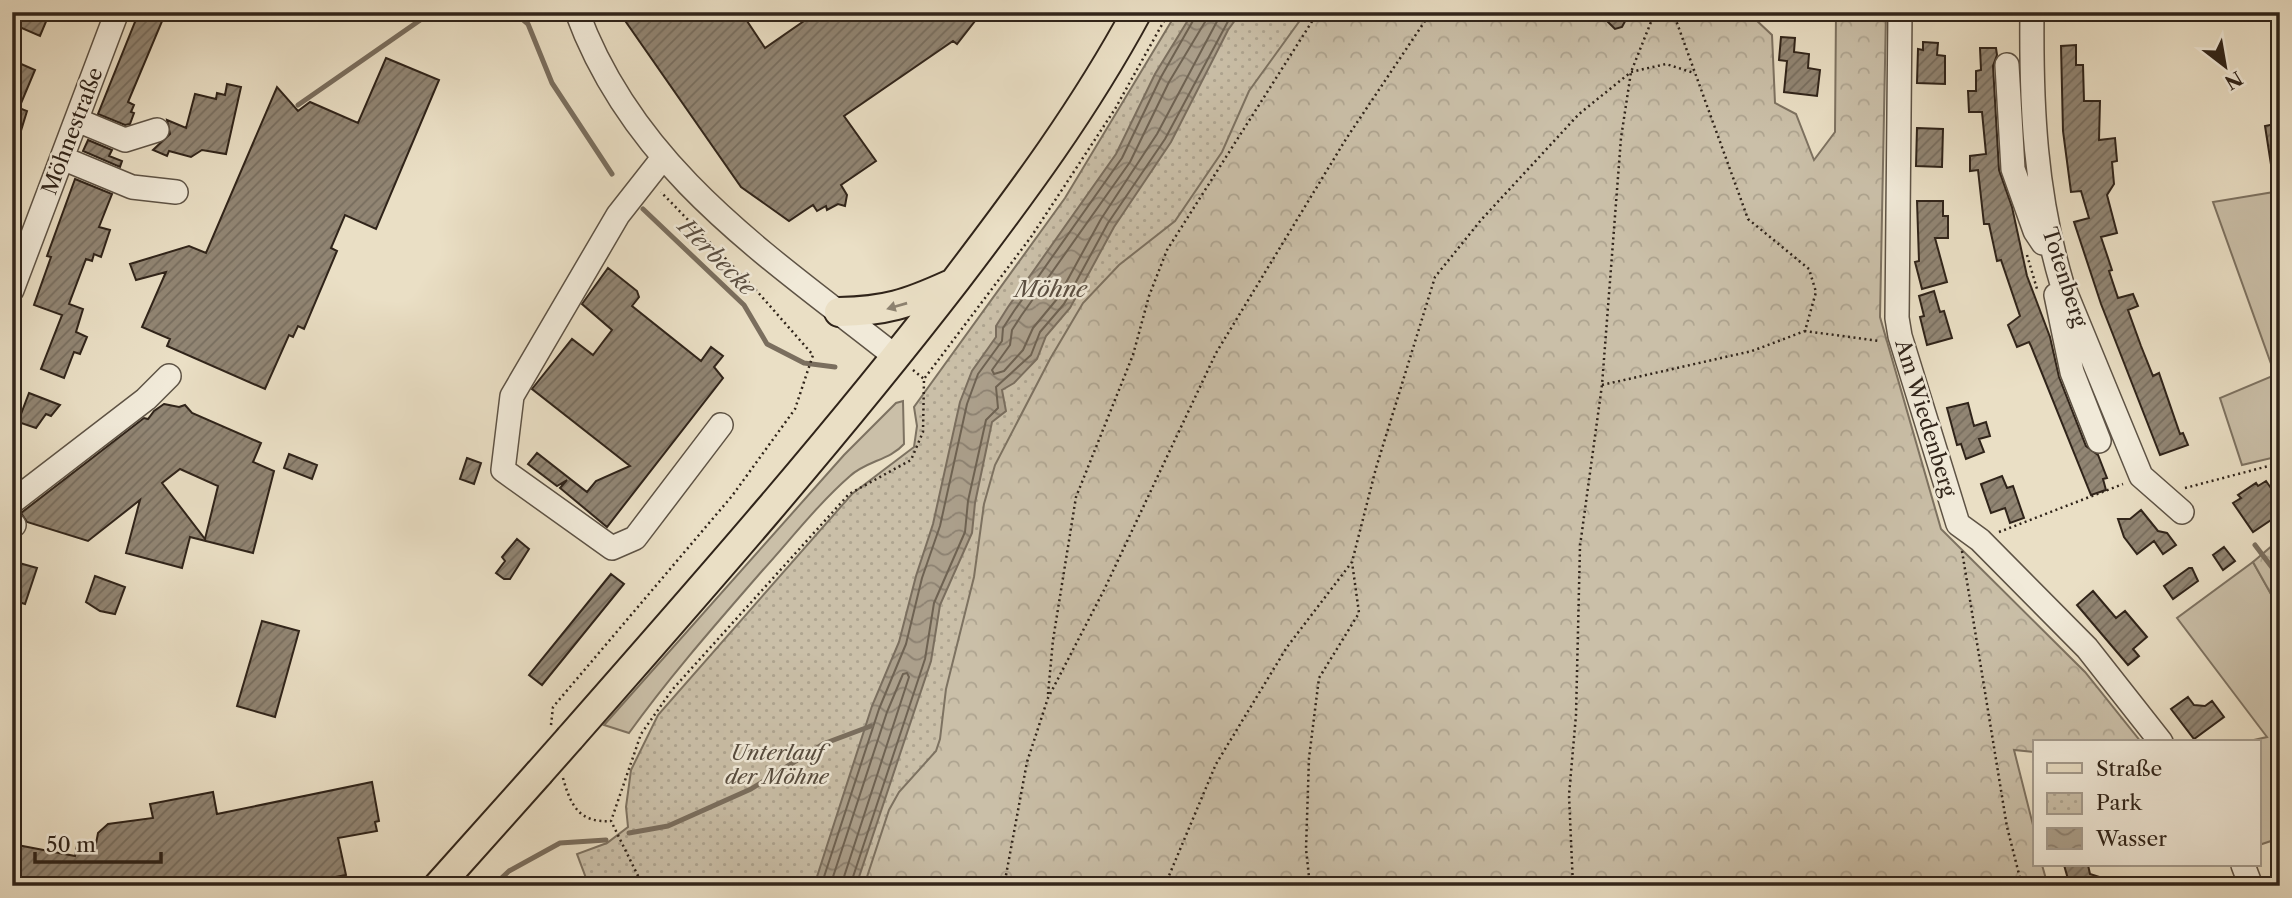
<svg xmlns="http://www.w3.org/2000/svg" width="2292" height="898" viewBox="0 0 2292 898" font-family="'Libre Caslon Text',serif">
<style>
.grass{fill:#cabfa8;stroke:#7d7261;stroke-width:2}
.forest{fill:url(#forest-crowns);stroke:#7d7261;stroke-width:2}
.park{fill:url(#park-dots);stroke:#7d7261;stroke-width:2}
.water{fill:url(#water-waves);stroke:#7a6e5e;stroke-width:2}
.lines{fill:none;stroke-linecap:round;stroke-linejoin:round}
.shore{stroke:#6e6252;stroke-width:2}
.stream{stroke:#7a6e5e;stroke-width:5}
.building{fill:url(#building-hatch);stroke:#30241a;stroke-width:2;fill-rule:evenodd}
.minor-casing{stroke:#5e5345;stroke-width:26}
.major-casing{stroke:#30241a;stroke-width:32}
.path{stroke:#30241a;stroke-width:2.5;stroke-dasharray:2 3.5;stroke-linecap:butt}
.minor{stroke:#f1ead9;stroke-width:23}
.major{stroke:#eadfc5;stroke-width:28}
.major-bridge-casing{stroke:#30241a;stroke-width:32;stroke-linecap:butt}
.major-bridge{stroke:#eadfc5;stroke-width:28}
.oneway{fill:#8d8270}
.labels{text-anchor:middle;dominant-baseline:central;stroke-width:5;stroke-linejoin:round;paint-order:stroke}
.street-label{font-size:21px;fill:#30241a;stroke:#f1ead9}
.park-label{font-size:21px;font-style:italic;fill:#564b3e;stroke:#f1ead9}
.water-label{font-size:23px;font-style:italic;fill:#5b4f42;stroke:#f1ead9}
</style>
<defs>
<pattern id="forest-crowns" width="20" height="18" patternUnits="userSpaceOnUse" patternTransform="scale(1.75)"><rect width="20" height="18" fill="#cabfa8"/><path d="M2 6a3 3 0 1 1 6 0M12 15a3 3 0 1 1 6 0" fill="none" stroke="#aea490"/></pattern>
<pattern id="park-dots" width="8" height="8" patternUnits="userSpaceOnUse" patternTransform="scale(1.75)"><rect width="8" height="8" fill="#cabfa8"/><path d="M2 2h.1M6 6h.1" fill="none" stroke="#aea490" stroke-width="1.8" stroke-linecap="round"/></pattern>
<pattern id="water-waves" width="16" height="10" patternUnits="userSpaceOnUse" patternTransform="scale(1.75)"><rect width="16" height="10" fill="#ab9f8b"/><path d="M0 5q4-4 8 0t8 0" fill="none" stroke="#8c8171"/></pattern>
<pattern id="building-hatch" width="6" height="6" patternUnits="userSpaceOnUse" patternTransform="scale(1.75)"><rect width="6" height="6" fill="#918573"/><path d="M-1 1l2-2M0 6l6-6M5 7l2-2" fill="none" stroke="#776d5e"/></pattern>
</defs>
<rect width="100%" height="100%" fill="#eadfc5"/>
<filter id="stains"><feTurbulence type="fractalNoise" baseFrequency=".00286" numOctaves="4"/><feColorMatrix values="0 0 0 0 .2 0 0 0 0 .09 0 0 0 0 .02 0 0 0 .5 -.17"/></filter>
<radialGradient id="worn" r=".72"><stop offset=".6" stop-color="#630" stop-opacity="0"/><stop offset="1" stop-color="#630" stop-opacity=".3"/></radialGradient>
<path class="grass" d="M2280 191V456L2242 465 2220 398 2275 375 2213 202Z
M903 401 904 444C890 460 866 461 850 476 818 504 791 539 762 571 716 624 670 676 629 733L604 725 844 455 896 403Z
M2253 562 2280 610V838L2259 845V742H2245L2267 737 2177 618Z"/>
<path class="forest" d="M1241 12H1754V18L1772 35 1775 103 1796 114 1814 160 1835 132 1836 12H1886L1880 317 1941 529 2085 672 2141 742H2035V752L2014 750 2035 833V865H2042L2048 886H856L980 475Z
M2280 539V610L2253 562Z"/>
<path class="park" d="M1177 12H1306L1249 91 1222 152 1175 221 1119 265 1083 303 1050 359 995 465 984 504 974 577 946 689 940 739 936 751 899 792 889 810 864 886H589L577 854 607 843 628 827 626 807 631 770 658 715 852 494 914 447 917 426 914 407 1065 198Z"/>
<path class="water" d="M1193 12H1241L1228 30 1171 142 1114 227 1070 308 1046 336 1037 359 1014 383 1002 390 1006 411 992 422 975 503 972 533 940 605 931 661 856 886H814L872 706 899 642 916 576 933 524 960 402 972 371 996 337V326L1008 307 1116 154 1155 74Z"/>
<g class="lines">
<path class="shore" d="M1207 12 1205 22 1169 82 1130 162 1021 316 1012 330 1010 345 992 370 994 374 1004 371 1023 350 1033 328 1057 299 1101 219 1157 134 1222 12
M821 886 879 709 906 644 922 578 940 526 967 404 978 374 1002 341 1003 328 1014 311 1122 158 1161 77 1198 12
M830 886 887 712 903 674 907 673 909 677 841 886
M850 886 925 659 934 603 965 532 968 501 986 420 998 408 996 387 1031 355 1040 332 1064 304 1108 223 1165 139 1233 12"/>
<path class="stream" d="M514 12 528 24 552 83 612 174
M298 105 426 16 437 12
M643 209 744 305 767 344 804 363 835 367
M2255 545 2280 578
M629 833 668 826 751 789 823 744 871 726
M493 886 509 871 560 843 606 840"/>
</g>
<path class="building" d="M23 12H50L40 36 17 26Z
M139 12 163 19 128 102 134 105 131 112 134 113 130 124 125 125 98 114Z
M619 12H741L765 48 817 12H982L957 44 953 41 844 116 876 161 841 185 847 195 845 206 838 204 827 210 826 206 817 211 813 205 789 221 741 187Z
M1612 12H1630L1622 27 1615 29 1607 21Z
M1781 37 1795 38 1794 52 1809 54 1808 68 1820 70 1817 96 1784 92 1787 61 1779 60Z
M1923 42 1938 43 1937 55 1945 56V84L1917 83 1918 49 1923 50Z
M2076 45V65H2083L2084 101H2100L2099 140 2115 138 2117 161 2112 162 2114 184 2107 195 2117 233 2101 237 2112 270 2109 271 2118 298 2133 294 2138 306 2128 310 2141 346 2153 376 2159 373 2180 434 2183 433 2188 445 2160 455 2101 304 2074 222 2089 218 2081 191 2071 192 2063 131 2061 46Z
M1980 48H1996L1997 55 1993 66 1999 170 2012 207 2027 276 2050 337 2059 377 2086 446 2098 455 2107 478 2103 479 2106 490 2091 495 2031 346 2029 342 2017 347 2008 325 2020 316 2001 260 1997 261 1989 224H1984L1978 170 1970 171V156L1986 154 1982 112H1969L1968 91H1976V71L1981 70Z
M386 58 439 80 376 229 345 215 331 248 337 251 304 329 298 326 293 337 289 335 265 389 167 346 170 339 142 327 166 272 136 280 130 264 189 246 206 253 277 87 298 111 310 102 358 123Z
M12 60 35 70 19 108 27 111 16 147H12Z
M227 84 241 87 226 154 202 150 191 157 169 151 167 156 153 150 170 134 167 120 186 128 195 94 216 99 217 93 225 95Z
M2280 123V171H2272L2265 126Z
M1917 128 1943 129 1942 167 1916 166Z
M88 140 112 150 109 156 122 161 120 167 83 151Z
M75 179 112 194 99 227 110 230 101 257 94 254 92 261 86 259 69 304 83 309 76 332 87 337 80 354 74 352 64 378 41 369 62 315 34 305 51 257 47 256Z
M1917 201H1943V216H1948V238H1935L1947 282 1922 289 1915 262 1919 261Z
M608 268 637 291 639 297 632 306 701 361 711 347 723 356 714 367 723 378 607 527 560 488 567 480 557 486 528 464 537 453 587 492 596 481 630 466 532 389 572 339 593 355 612 330 582 304Z
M1934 291 1940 312 1944 311 1952 338 1927 345 1920 317 1924 316 1919 296Z
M29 393 60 405 51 416 46 414 36 428 18 422Z
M1968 403 1974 426 1986 422 1990 436 1979 439 1984 452 1966 459 1961 444 1957 445 1947 408Z
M164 404 179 407 185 405 192 413 261 443 253 462 274 471 253 553 190 537 182 568 126 553 140 500 88 541 27 522 21 513 144 418 148 419 154 411ZM180 469 218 486 205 539 162 483Z
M289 454 317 465 312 479 284 468Z
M467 458 481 463 474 484 460 479Z
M2002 476 2007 488 2013 486 2024 518 2010 523 2005 508 1991 513 1981 484Z
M2266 481 2280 501V514L2253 532 2233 503 2241 498 2238 495 2256 483 2258 486Z
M2141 510 2158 531 2167 533 2176 545 2163 554 2154 541 2137 554 2124 537 2118 519H2130Z
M517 539 529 549 510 579H504L496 573 505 561 502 557Z
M2224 547 2235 561 2223 570 2213 555Z
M12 561 37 568 25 604 12 600Z
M2189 568H2192L2198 581 2173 599 2164 586Z
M611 574 624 584 542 685 529 675Z
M95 576 125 587 115 614 100 611 86 602Z
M2093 591 2116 618 2125 611 2147 637 2133 649 2139 656 2128 665 2077 605Z
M262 621 299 631 275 717 237 706Z
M2188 697 2194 705 2205 706 2212 701 2224 717 2194 739 2171 709Z
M372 782 379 821 375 822 377 831 338 838 346 875 319 880V886H12V844L75 856 77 846 95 849 98 833 108 824 153 818 150 804 213 792 217 814Z
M2064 865H2088L2090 874 2118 883V886H2070Z"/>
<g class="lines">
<g class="minor-casing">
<path id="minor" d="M577 12C635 171 770 257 896 357
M1900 12 1897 318 1900 336 1958 524 1980 540 2087 648 2161 742
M2032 12C2031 107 2035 193 2062 284L2141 476 2182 512
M2007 65 2013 169 2035 231 2043 243
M77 120 125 140 157 130
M62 158 132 187 176 192
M662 159 618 215 512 396 503 470 612 548 635 538 721 425
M12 290 117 12
M2056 295 2072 372 2099 441
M12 502 146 399 169 376
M12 524 14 525
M2243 865 2251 886"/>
</g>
<g class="major-casing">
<path id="major" d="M839 312C886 311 907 304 949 285
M570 738C702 588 834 438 956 280 1023 192 1084 110 1137 12
M438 886 539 773"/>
</g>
<path class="path" d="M1673 12 1748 219 1809 269 1816 292 1805 331 1879 341
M2027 255 2037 289
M913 370 924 379
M1602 385 1752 351 1805 331
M2185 488 2280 463
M1999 532 2123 484
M1962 551 2007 827 2022 886
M1048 694 1053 640 1076 497 1133 355 1149 296 1167 250 1318 12
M551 725 553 707 732 496 795 409 813 355 755 289 661 192
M563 778C571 807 580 823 611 821
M643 886 611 821 641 734 672 690 849 494 911 460 923 432 924 379 1031 237 1115 109 1169 12
M1004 886 1027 762 1048 698 1104 590 1216 353 1346 139 1431 12
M1168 886V878L1216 764 1287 647 1352 562 1376 468 1435 277 1481 220 1579 114 1631 72 1666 64 1694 73
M1310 886 1306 849 1309 758 1319 678 1359 613 1352 562
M1573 886 1569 795 1576 715 1580 546 1602 385 1621 138 1631 72 1655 12"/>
<use href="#minor" class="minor"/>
<use href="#major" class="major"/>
<g class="major-bridge-casing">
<path id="major-bridge" d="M539 773 570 738"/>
</g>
<use href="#major-bridge" class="major-bridge"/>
</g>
<defs><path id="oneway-solid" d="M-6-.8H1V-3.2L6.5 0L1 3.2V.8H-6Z" transform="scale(1.75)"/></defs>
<use class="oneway" href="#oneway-solid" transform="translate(897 306) rotate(164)"/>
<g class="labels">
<g class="street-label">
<text transform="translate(72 131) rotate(-69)">Möhnestraße</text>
<text transform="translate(2065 277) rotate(72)">Totenberg</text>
<text transform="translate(1926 418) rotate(73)">Am Wiedenberg</text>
</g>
<g class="park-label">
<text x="777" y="752">Unterlauf<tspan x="777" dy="24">der Möhne</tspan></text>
</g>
<g class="water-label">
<text transform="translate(717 257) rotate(45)">Herbecke</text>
<text x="1051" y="289">Möhne</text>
</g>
</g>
<rect width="2292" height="898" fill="none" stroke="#eadfc5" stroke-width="42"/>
<rect x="14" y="14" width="2264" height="870" fill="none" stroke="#30241a" stroke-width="3.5"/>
<rect x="21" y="21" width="2250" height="856" fill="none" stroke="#30241a" stroke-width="2"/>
<rect x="2033" y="740" width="228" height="126" fill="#f1ead9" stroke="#a49b8d" stroke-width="2"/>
<rect x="2047" y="763" width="35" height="10" fill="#eadfc5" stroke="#a49b8d" stroke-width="2"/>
<text x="2096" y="776" font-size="21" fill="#30241a">Straße</text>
<rect x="2047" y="793" width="35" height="21" fill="url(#park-dots)" stroke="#a49b8d" stroke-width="2"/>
<text x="2096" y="810" font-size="21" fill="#30241a">Park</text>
<rect x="2047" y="828" width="35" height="21" fill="url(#water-waves)" stroke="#a49b8d" stroke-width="2"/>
<text x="2096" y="846" font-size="21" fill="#30241a">Wasser</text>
<g transform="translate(2225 66) rotate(149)" stroke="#f1ead9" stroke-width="5" paint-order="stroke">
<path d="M0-5L12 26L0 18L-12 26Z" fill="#30241a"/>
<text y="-10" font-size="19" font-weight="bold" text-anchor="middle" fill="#30241a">N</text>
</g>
<path d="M35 852v10h126v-10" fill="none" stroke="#30241a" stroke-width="3.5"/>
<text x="46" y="852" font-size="21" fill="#30241a" stroke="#f1ead9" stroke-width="5" paint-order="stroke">50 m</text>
<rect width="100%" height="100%" filter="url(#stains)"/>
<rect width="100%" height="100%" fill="url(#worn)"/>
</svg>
